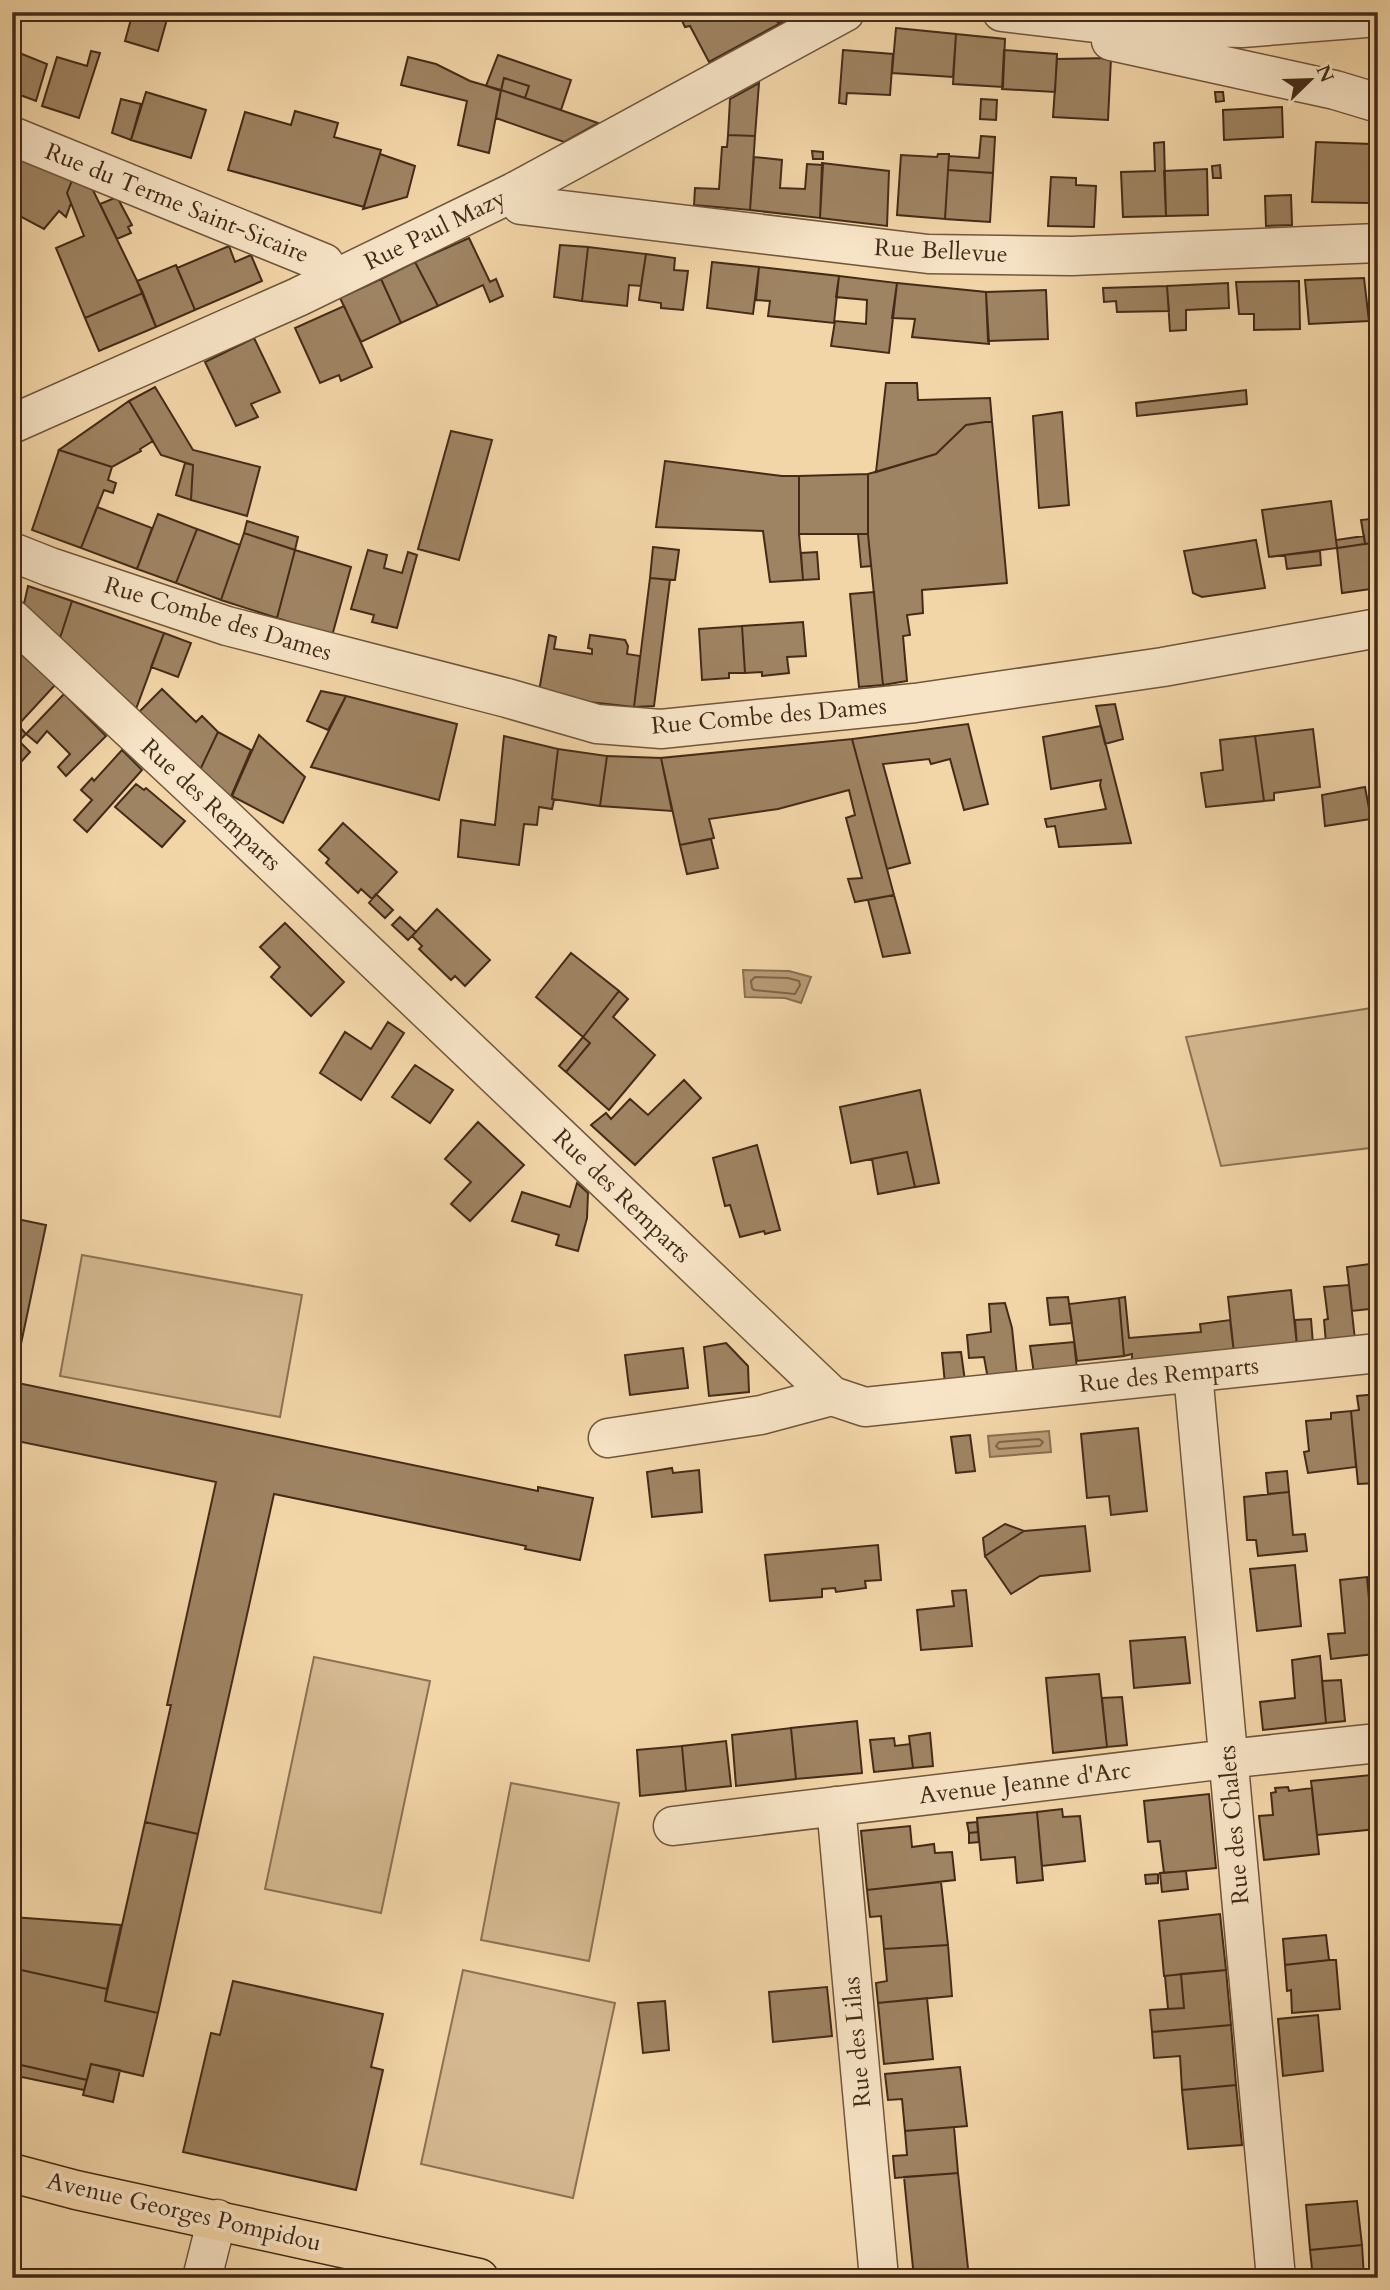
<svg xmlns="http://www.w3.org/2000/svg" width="1390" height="2290" viewBox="0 0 1390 2290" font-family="Cardo,serif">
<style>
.green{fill:#d5b990;stroke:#8c7254;stroke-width:2}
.water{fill:#b89c77;stroke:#8a6f51;stroke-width:2}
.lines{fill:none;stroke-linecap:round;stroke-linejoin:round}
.shore{stroke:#7e6448;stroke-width:2}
.building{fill:#9f8463;stroke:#442b18;stroke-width:2}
.minor-casing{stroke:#70563c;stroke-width:41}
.major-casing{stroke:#442b18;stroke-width:41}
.minor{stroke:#f7e4c6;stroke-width:38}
.major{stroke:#f3d6a8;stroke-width:38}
.labels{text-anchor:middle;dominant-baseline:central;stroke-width:7;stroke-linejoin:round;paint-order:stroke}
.street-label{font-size:24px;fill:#442b18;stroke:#f7e4c6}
</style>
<rect width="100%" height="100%" fill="#f3d6a8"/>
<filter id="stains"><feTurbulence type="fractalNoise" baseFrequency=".00286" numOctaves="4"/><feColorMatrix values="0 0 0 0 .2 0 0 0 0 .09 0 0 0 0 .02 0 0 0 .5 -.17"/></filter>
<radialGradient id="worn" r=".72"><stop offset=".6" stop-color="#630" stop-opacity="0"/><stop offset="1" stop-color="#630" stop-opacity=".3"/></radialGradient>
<path class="green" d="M1378 1007V1147L1221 1166 1186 1037Z
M82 1255 302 1295 280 1417 60 1376Z
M314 1657 430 1681 381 1913 265 1889Z
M511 1783 619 1803 589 1961 481 1940Z
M463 1970 615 2003 573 2198 421 2164Z"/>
<path class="water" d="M743 970 789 971 811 977 801 1003 785 998 745 997Z
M1049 1431 1051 1452 990 1457 988 1436Z"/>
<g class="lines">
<path class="shore" d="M755 977 788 978 799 981 800 985 795 994 754 990 752 988 751 981Z
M1039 1439 1043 1442 1040 1446 999 1449 996 1446 999 1442Z"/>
</g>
<path class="building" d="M133 12H169L158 51 125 41Z
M678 12H770L779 24 709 62 690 26 685 27Z
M770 12H797L798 14 779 24Z
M896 28 956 34 953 77 892 73Z
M956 34 1005 39 1003 87 953 84Z
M12 50 47 64 36 101 12 92Z
M843 50 893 54 890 95 847 93 846 104 839 103Z
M1004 50 1057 54 1055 92 1002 89Z
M91 51 100 53 79 118 42 106 57 57 87 66Z
M498 55 571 80 561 110 525 98 529 86 504 78 501 91 486 86Z
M408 57 436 64 470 81 501 90 489 153 458 145 467 101 401 85Z
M1111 58 1108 120 1053 117 1057 59Z
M504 78 529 86 525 98 501 90Z
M759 83 755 136 728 135 730 99Z
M501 90 549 106 598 123 564 142 496 118Z
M146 92 206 110 191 158 131 140Z
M1215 92H1223L1224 101 1216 102Z
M121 99 141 104 131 140 112 133Z
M981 99 997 100 996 120 980 119Z
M1282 107 1283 137 1224 140 1223 110Z
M295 111 338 123 334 137 381 150 364 207 228 170 245 112 291 125Z
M728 135 755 136 750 210 694 205 695 188 719 189 722 147H727Z
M981 136 995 137 993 173 948 170 949 156 979 158Z
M1164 142 1166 216 1123 217 1121 172 1155 171 1154 143Z
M1316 142 1371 144 1369 203 1312 202Z
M1371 144H1378V203H1369Z
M812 151 823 152V159H813Z
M380 154 415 166 407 197 363 209Z
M938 154H949L945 219 897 215 901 155 937 157Z
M22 157 73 178 67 193 71 203 66 217 59 211 44 229 12 212V181Z
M754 157 782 160 780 188 805 189 807 164 823 165 820 218 750 210Z
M822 163 889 171 887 226 820 218Z
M1220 165 1221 178H1213L1212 166Z
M1207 169 1208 215 1166 216 1164 171Z
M948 170 993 173 990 222 945 219Z
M1051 177 1076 178V185L1096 186 1094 227 1048 226Z
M73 178 91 186 143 293 85 318 56 248 84 236 67 193Z
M1291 195 1292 225 1266 226 1265 196Z
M117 197 132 225 128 227 131 233 117 239 100 204Z
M469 238 490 282 496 279 503 296 490 302 483 285 438 306 415 262Z
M560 245 588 247 582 301 554 297Z
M229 246 235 262 251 255 262 281 195 310 177 268Z
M588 247 646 254 641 286 629 285 627 306 582 301Z
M646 254 675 258 674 270 688 271 683 310 661 308V303L639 300Z
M415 262 438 306 401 323 381 279Z
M712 262 759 267 753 314 707 308Z
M176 265 195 310 156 327 137 281Z
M759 267 839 276 834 323 768 316 770 301 756 300Z
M839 276 897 283 889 353 831 346 835 321 866 324 867 300 836 297Z
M1364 278 1369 321 1309 324 1305 280Z
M381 279 401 323 361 342 340 298Z
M1299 281 1300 329 1254 330V314H1239L1236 282Z
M897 283 986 292 989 344 912 337 915 319 892 318Z
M1228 283 1229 308 1186 310V330L1170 331 1167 286Z
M1167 286 1169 311 1117 312 1116 301 1104 302 1103 288Z
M1046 290 1048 339 988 341 986 292Z
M143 293 156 327 99 351 85 318Z
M344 306 372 367 341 381 339 375 320 383 295 328Z
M254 338 280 392 251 404 258 417 236 426 205 362Z
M886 383H917L918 400 990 398 992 421 966 425 936 454 876 472Z
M155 387 193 450 260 467 247 516 191 500 193 465 161 455 129 401Z
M1246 390 1247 404 1137 416 1136 403Z
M129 401 153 441 140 449 141 451 112 467 59 450Z
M1062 412 1069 505 1039 508 1033 416Z
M992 421 1007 583 922 590 923 613 907 615 910 635 903 636 907 681 883 685 868 534V474L936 454 966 425Z
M451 431 492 440 459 560 418 549Z
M59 450 112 467 108 480 116 483 113 493 104 490 81 548 32 530Z
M665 461 782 476H799V534L803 580 770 582 763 531 656 527Z
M185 463 193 465 191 500 176 495Z
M868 474V534H799V476Z
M1331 501 1337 548 1269 557 1262 510Z
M97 507 152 528 137 569 81 548Z
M158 514 197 529 176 583 137 569Z
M1378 518V542L1365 544 1361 520Z
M247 521 298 537 295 550 244 533Z
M197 529 240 545 221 600 176 583Z
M244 533 295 550 277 618 221 600Z
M858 534H868L871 566 861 567Z
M1364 536 1365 544 1337 548 1336 540Z
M1256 540 1265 588 1202 597 1193 593 1184 551Z
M1378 542V588L1342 593 1337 548Z
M653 547 679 550 675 580 650 578Z
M295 550 351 567 332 636 277 618Z
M368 550 387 555 384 568 402 573 408 552 417 555 397 628 372 622 374 615 351 609Z
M1320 551 1321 565 1287 569 1285 555Z
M817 552 819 579 803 580 801 553Z
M650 578 670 580 654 706 634 707Z
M28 586 72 601 60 638 24 604Z
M874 592 883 685 859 687 850 594Z
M72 601 164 633 136 709 60 638Z
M803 622 806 656 787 657 789 673 762 676V672L745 673 742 626Z
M742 626 745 673H729V678L702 680 699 629Z
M164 633 191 643 178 677 151 667Z
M549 635 556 637 554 649 592 654V649L588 648 590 635 625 640 628 646 627 654 640 656 634 707 589 702 539 691Z
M13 646 55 685 18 725 26 734 12 748Z
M162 689 196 722 202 716 218 732 200 770 139 712Z
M321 691 346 696 328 730 307 721Z
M64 694 106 736 66 776 58 767 70 754 47 731 37 743 26 734Z
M346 696 457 724 439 800 311 767Z
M1115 704 1123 739 1105 744 1096 706Z
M968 724 988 804 964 810 950 759 931 764 929 759 883 764 910 863 887 869 852 739Z
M1101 726 1131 843 1059 847 1055 826 1047 827 1045 819 1106 809 1100 785 1101 780 1051 789 1043 737Z
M1313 729 1320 787 1274 793V800L1264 801 1255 736Z
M218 732 251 750 230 799 200 770Z
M259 735 305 777 283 823 232 796Z
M504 736 558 749 552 799 554 800 552 809 539 807 537 825 524 824 519 865 458 857 461 820 495 825Z
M1255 736 1264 801 1206 807 1201 773 1223 770 1220 740Z
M852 739 894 895 855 902 848 879 862 878 846 818 855 815 849 790 778 809 709 819 714 838 680 845 661 758Z
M19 741 30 752 12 772V748Z
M558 749 607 756 600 806 552 799Z
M122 750 142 770 87 832 74 820 92 800 81 790 92 778 94 781Z
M607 756 661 758 672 811 600 806Z
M136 784 144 790 146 788 185 821 162 847 115 807Z
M1365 787 1371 819 1325 826 1322 795Z
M343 823 397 872 372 899 361 889 358 893 326 863 329 859 319 850Z
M711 839 718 868 687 874 680 845Z
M376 894 393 910 385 918 369 903Z
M894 895 910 953 883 957 868 900Z
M437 909 490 960 465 986 455 976 451 980 419 949 422 946 412 936Z
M400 917 416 932 408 940 392 925Z
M285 923 344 982 311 1016 271 977 280 967 260 947Z
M571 953 619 991 583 1037 536 997Z
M619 991 628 999 613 1017 655 1055 609 1110 566 1072 590 1043 583 1037Z
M388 1022 404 1033 361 1100 320 1073 345 1032 371 1049Z
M583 1037 590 1043 566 1072 559 1066Z
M415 1065 453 1090 430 1123 392 1097Z
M684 1080 701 1098 635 1165 591 1125 606 1113 611 1119 630 1099 648 1115Z
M920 1090 939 1183 915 1187 907 1152 851 1163 840 1107Z
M478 1122 524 1165 470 1221 451 1204 471 1182 445 1159Z
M757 1145 780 1230 765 1234 764 1231 740 1237 730 1205 725 1206 713 1158Z
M907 1152 915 1187 878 1194 872 1159Z
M577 1183 588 1193 587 1218 578 1251 556 1245 559 1235 512 1221 522 1192 570 1207Z
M12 1218 46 1225 13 1382 538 1491V1487L593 1498 580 1560 525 1549 526 1546 274 1494 198 1834 145 1822 171 1705H167L216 1482 12 1440Z
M1378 1263V1308L1352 1311 1347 1267Z
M1349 1285 1355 1340 1326 1343 1324 1320 1328 1319 1324 1287Z
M1291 1290 1297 1346 1234 1353 1228 1297Z
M1068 1297 1072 1323 1050 1325 1047 1298Z
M1125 1297 1129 1338 1201 1332 1200 1324 1230 1320 1234 1353 1132 1363V1354L1124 1356 1119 1298Z
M1119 1298 1124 1356 1077 1361 1069 1304Z
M1005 1303 1012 1328 1017 1376 988 1379 984 1357 969 1358 967 1335 991 1332 989 1304Z
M1311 1319 1313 1344 1297 1346 1295 1320Z
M1074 1342 1077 1369 1034 1374 1030 1346Z
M726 1343 748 1366 749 1392 709 1396 704 1347Z
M683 1348 688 1388 630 1395 625 1355Z
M961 1352 965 1381 945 1384 942 1353Z
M1378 1394V1483L1358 1484 1351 1411 1359 1410 1357 1396Z
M1351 1411 1356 1467 1308 1473 1304 1452 1309 1451 1306 1421 1331 1419V1413Z
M1138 1428 1147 1511 1111 1515 1109 1496 1087 1498 1081 1434Z
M970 1435 975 1471 956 1473 951 1437Z
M672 1468 673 1473 699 1470 702 1512 652 1517 647 1472Z
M1287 1471 1289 1492 1268 1494 1266 1473Z
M1289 1492 1293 1535 1305 1534 1307 1551 1258 1556 1256 1540H1247L1244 1497Z
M1005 1524 1024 1531 985 1556 983 1538Z
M1085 1526 1090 1571 1040 1576 1011 1594 985 1556 1024 1531Z
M878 1545 881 1580 865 1581 866 1588 836 1592 835 1588 822 1589V1597L770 1601 765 1555Z
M1295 1565 1301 1626 1257 1631 1250 1569Z
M1367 1577 1374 1654 1331 1659 1328 1634 1345 1633 1340 1580Z
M966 1590 972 1646 921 1650 917 1610 954 1606 952 1591Z
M1185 1637 1190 1683 1134 1688 1130 1641Z
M1320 1656 1326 1723 1263 1730 1260 1702 1295 1698 1292 1660Z
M1374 1660H1378V1693Z
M1099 1674 1107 1747 1053 1753 1046 1678Z
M1341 1680 1345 1721 1326 1723 1322 1681Z
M1122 1697 1127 1745 1107 1747 1102 1698Z
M857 1721 862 1773 796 1779 791 1728Z
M791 1728 796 1779 736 1786 732 1735Z
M930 1733 933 1766 913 1768 909 1736Z
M894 1738 895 1746 910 1744 913 1768 874 1772 870 1740Z
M726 1741 731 1786 686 1791 682 1746Z
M682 1746 686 1791 640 1796 637 1750Z
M1378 1774V1809L1375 1810 1371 1775Z
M1371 1775 1377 1829 1317 1835 1311 1781Z
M1288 1787 1289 1791 1312 1788 1319 1854 1264 1860 1259 1816 1273 1815 1271 1793 1276 1792 1275 1788Z
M1209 1794 1216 1868 1164 1873 1160 1841 1148 1842 1144 1801Z
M1062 1809 1063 1817 1080 1816 1085 1861 1042 1866 1037 1812Z
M1037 1812 1043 1880 1017 1883 1015 1857 981 1860 977 1818Z
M145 1822 198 1834 158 2013 105 2001Z
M977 1822 978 1832 969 1833 967 1823Z
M910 1826 912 1847 934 1844 935 1853 952 1852 955 1880 867 1890 861 1831Z
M978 1832 979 1842 969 1843V1833Z
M1186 1871 1188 1889 1162 1892 1160 1873Z
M1158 1874V1883L1146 1884 1145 1875Z
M941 1882 948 1945 884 1949 881 1916 870 1917 867 1890Z
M1220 1914 1226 1970 1164 1976 1159 1921Z
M12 1917 121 1925 107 1989 12 1968Z
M1326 1935 1329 1960 1285 1965 1283 1939Z
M948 1945 952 1996 878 2003 876 1983 887 1981 884 1949Z
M1329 1960H1336L1340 2009 1292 2013 1291 1990 1287 1991 1285 1965Z
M12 1968 107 1989 105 2001 158 2013 143 2076 91 2064 87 2080 12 2063Z
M1226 1970 1231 2025 1152 2032 1150 2010 1184 2008 1181 1974Z
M1181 1974 1184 2008 1168 2009 1165 1976Z
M233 1981 383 2014 371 2067 383 2070 356 2190 183 2152 211 2033 220 2035Z
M827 1987 832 2036 773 2042 769 1992Z
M927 1998 933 2059 884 2064 878 2003Z
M665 2001 669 2050 643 2053 638 2003Z
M1318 2015 1323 2071 1283 2076 1278 2019Z
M1231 2025 1236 2085 1182 2090 1180 2056 1154 2058 1152 2032Z
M12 2063 87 2080 84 2090 12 2075Z
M91 2064 120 2070 113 2102 83 2095Z
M960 2067 967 2126 905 2131 902 2099 888 2100 885 2074Z
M1236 2085 1242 2145 1188 2149 1182 2090Z
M954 2127 958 2173 895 2178 893 2156 907 2155 905 2131Z
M958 2173 969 2278H914L904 2177Z
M1357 2201 1362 2245 1310 2250 1306 2205Z
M1362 2245 1364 2278H1313L1310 2250Z"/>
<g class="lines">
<g class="minor-casing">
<path id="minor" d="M1002 12 1103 24 1242 28 1378 17
M1111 41 1335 90 1378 103
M12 136 324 263 333 280
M514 192 521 205 928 254 1072 256 1378 243
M12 424 298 297 514 192 845 12
M12 552 50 567 227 626 507 698 597 724 661 729 915 703 1163 667 1378 628
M12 619 221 814 832 1396 865 1407 1378 1353
M1193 1373 1276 2278
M608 1438 761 1415 832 1396
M836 1806 879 2278
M673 1826 1227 1759 1378 1743
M202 2278 217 2219"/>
</g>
<g class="major-casing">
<path id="major" d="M12 2173 76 2190 479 2278"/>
</g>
<use href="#minor" class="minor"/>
<use href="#major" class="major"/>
</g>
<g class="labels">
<g class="street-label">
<text transform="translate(177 203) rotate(22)">Rue du Terme Saint-Sicaire</text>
<text transform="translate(435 230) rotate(-26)">Rue Paul Mazy</text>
<text transform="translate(941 251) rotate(3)">Rue Bellevue</text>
<text transform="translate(218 619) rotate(17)">Rue Combe des Dames</text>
<text transform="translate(769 716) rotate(-5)">Rue Combe des Dames</text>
<text transform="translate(211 805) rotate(43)">Rue des Remparts</text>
<text transform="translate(622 1196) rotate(44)">Rue des Remparts</text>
<text transform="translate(1169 1375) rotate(-6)">Rue des Remparts</text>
<text transform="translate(1025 1783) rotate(-7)">Avenue Jeanne d'Arc</text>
<text transform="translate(1234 1825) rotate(-95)">Rue des Chalets</text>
<text transform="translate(857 2042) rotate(-95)">Rue des Lilas</text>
<text transform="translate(184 2212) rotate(13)">Avenue Georges Pompidou</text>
</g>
</g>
<rect width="1390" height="2290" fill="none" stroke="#f3d6a8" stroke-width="42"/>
<rect x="14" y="14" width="1362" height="2262" fill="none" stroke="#442b18" stroke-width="3.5"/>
<rect x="21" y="21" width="1348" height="2248" fill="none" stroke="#442b18" stroke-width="2"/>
<g transform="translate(1310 80) rotate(67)" stroke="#f7e4c6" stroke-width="5" paint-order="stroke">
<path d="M0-5L12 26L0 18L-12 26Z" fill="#442b18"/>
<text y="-10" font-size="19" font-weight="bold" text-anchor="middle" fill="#442b18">N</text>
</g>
<rect width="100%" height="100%" filter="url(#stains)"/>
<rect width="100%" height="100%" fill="url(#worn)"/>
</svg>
